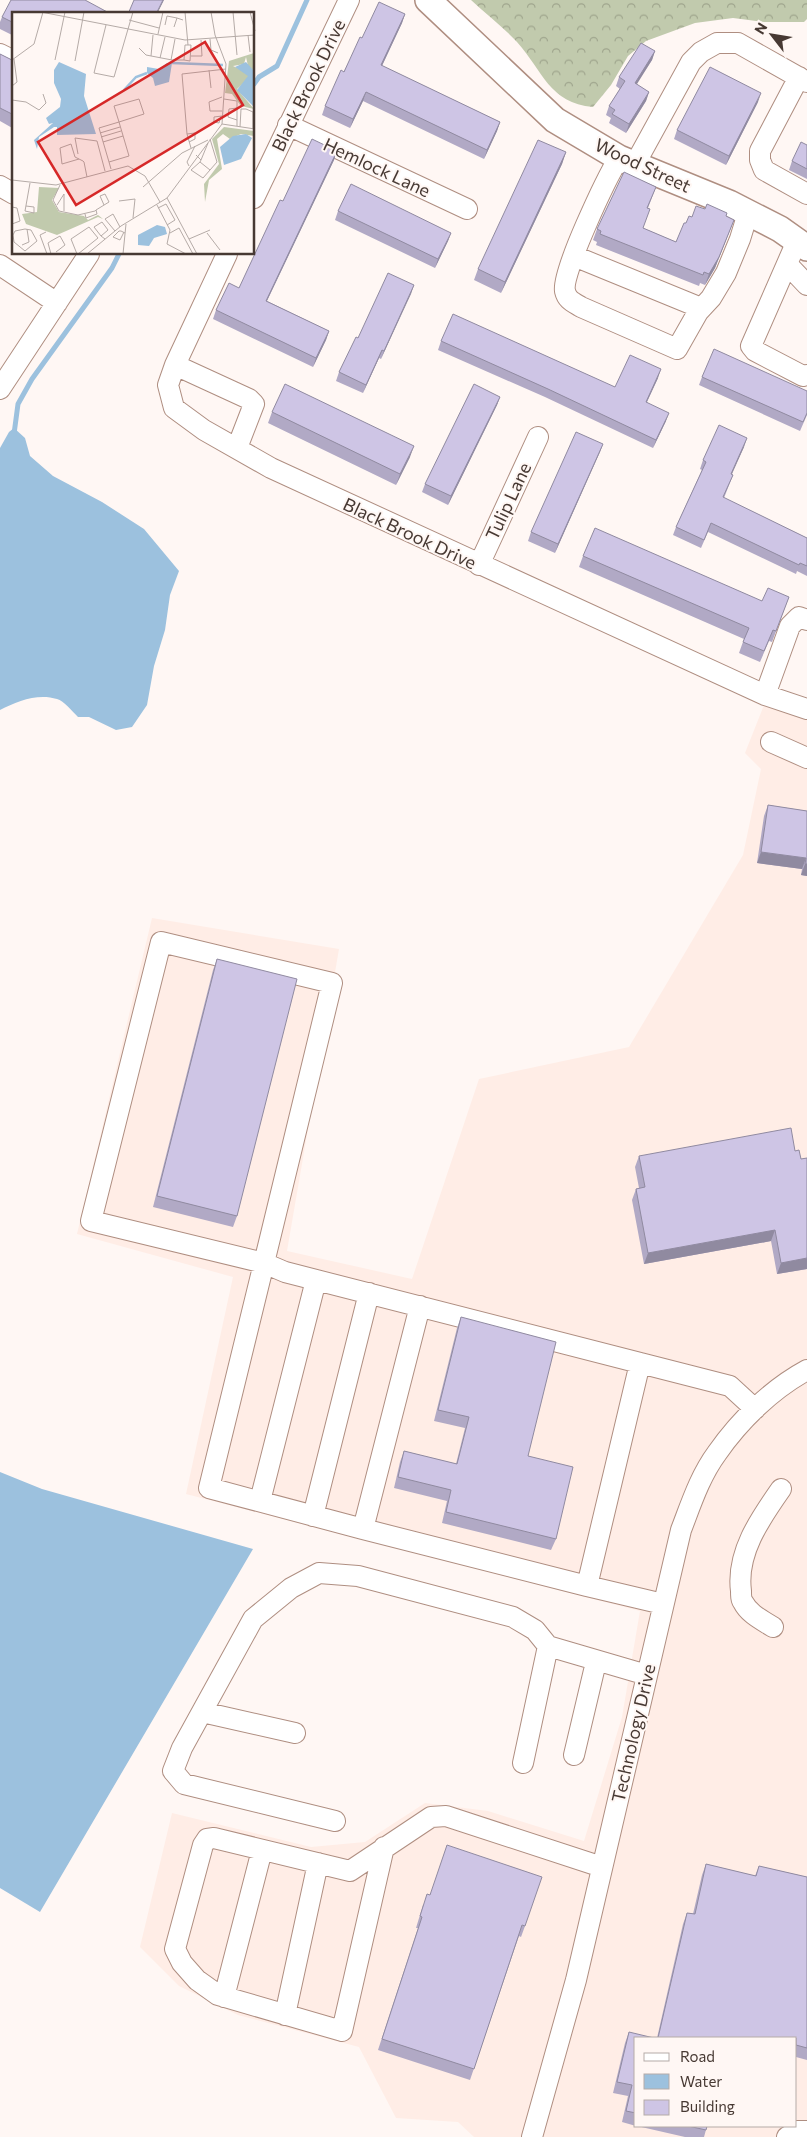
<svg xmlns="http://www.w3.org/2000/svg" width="807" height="2137" viewBox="0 0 807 2137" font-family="Commissioner,sans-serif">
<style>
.built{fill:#ffede6;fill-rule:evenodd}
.forest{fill:url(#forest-crowns)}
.water{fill:#9cc1de}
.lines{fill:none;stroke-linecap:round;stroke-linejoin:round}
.stream{stroke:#9cc1de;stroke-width:5}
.minor-casing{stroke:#af8e81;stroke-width:22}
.major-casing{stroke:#af8e81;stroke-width:28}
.minor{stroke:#fff;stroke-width:20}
.major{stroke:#fff;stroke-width:25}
.wall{fill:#b1a9c5}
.shaded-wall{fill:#908aa0}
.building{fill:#cec5e5;stroke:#908aa0}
.labels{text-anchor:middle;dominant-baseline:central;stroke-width:4;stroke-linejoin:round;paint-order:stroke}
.street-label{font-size:18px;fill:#473933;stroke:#fff7f4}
.inset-river{fill:none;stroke:#9cc1de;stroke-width:2.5}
.inset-road{fill:none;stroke:#b5aba7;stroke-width:1}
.view{fill:#d62828;fill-opacity:0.15;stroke:#d62828;stroke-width:2.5}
.inset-edge{fill:none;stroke:#473933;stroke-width:2.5}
</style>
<defs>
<pattern id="forest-crowns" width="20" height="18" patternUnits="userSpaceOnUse" patternTransform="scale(1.25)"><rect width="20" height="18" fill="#c1caad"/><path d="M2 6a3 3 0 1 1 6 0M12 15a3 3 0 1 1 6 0" fill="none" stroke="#9fa58d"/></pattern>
</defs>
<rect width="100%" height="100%" fill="#fff7f4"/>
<path class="built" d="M764 705 807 717V2137H474L458 2122 396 2118 359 2047 238 2015 179 1986 140 1947 172 1813 311 1847 365 1842 425 1803 488 1811 584 1841 622 1717 640 1611 186 1494 233 1277 77 1234 152 918 339 949 287 1251 412 1279 479 1079 629 1047 743 855 761 769 745 753ZM636 2038H796V2126H636Z"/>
<path class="forest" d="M471 0H807V19L804 22H764L733 18 695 23 646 41 628 56 611 85 593 107C549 103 543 71 517 42 503 27 486 14 471 0Z"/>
<path class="water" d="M14 428 25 438 30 456 53 476 102 502 144 529 179 571 170 595 165 630 154 666 147 705 132 727 116 730 89 717H78C72 711 64 701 57 699 38 693 17 701 0 710V448L9 432Z
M0 1472 42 1489 253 1549 40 1912 0 1888Z"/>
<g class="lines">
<path class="stream" d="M254 84 259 77 277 66 307 0
M14 434 18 404 32 379 112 268 119 254"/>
<g class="minor-casing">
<path id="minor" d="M0 54 14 61
M799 77 760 151V160L764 170 807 194
M288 125 467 209
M619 158C607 177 561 273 565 291 567 300 573 302 581 307L677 349 698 312 711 298 726 273 740 239 748 213
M635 164 691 62 701 52 717 43H738L807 82
M0 186 14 194
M254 198 349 0
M797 241 751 346 755 351 803 376 807 375
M227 254 175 365 168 385 174 408 204 430 271 468 765 695 807 709
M574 256 701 308
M787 264 807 285
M0 265 57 303
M175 365 249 399 254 404 237 448
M0 389 89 254
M479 565 538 437
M765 695 790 626 799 617 807 620
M771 742 807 758
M640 1363 730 1386 755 1409
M260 1501 316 1280
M313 1516 369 1293
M363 1529 420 1306
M587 1586 363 1529 209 1488 264 1263 91 1221 161 942 332 983 264 1263 285 1272 640 1363 587 1586 663 1604
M773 1627C762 1620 749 1614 743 1602 741 1600 741 1595 741 1591 736 1553 760 1519 781 1489
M202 1712 295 1733
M574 1755 596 1662
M523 1763 548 1646
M335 1821 184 1784 173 1771 182 1748 253 1619 291 1588 319 1573 358 1576 513 1617 535 1630 548 1646 647 1675
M384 1847 342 2031 218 1995 197 1980 182 1963 175 1949 203 1845 207 1839 214 1838 350 1871 431 1817 446 1816 602 1867
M224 1997 262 1850
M285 2015 318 1863
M532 2137 576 1980 681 1530C691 1504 700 1476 717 1453 740 1420 772 1389 807 1370
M787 2137 797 2131H807"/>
</g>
<g class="major-casing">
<path id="major" d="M428 0 555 120 619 158 729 203 780 229 807 248"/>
</g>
<use href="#minor" class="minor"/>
<use href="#major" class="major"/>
</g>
<path class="wall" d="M14 14V36L0 29V22L2 17Z
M405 14 402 23 382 66 500 122 497 131 484 159 363 101 350 128 322 115 325 106 362 38Z
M655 51 652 60 636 84 649 92 646 101 626 133 609 123 611 118 606 115 609 106 620 89 616 86 619 77Z
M0 54 14 61V129L0 121Z
M758 102 726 165 674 139 677 130Z
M807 145V179L789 170 792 161Z
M337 151 334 160 267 301 329 331 326 340 313 367 213 319 216 310 239 288 283 201Z
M566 152 562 164 501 293 474 280 478 269Z
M656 187 648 208 643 228 676 242 686 223 692 217 705 209 734 220 715 268 705 285 700 283 699 286 596 245 597 242 593 240 597 229Z
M338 211 451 233 448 241 435 268 335 220Z
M414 285 381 359 379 358 363 393 336 381 339 372 358 338Z
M441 341 615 387 658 378 647 402 666 421 653 448 545 397 438 350Z
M702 377 807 391V415L800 431 699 385Z
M500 397 497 405 448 505 422 492 425 484Z
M272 412 410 457 396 485 268 423Z
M603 444 555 553 528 541 531 532Z
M744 447 731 474 733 475 724 498 807 538V576L797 571 796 574 708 532 701 548 673 535 676 527 702 470 700 469 703 460Z
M583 556 762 601 789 597 772 642 769 641 760 662 739 653 744 639 579 567Z
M768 805 807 811V876L801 875 802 869 757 863 764 816Z
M217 959 237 1216 233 1227 153 1207 213 970Z
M795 1151 801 1159 807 1158V1269L777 1274 771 1241 644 1264 632 1200 636 1189 639 1188 635 1167 639 1156Z
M461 1317 528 1456 556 1539 551 1550 442 1523 447 1501 394 1488 400 1462 404 1451 456 1464 465 1428 434 1421 457 1328Z
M706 1864 755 1876 759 1866 807 1877V2060L796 2057V2038H657L683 1924 687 1913 693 1914 702 1875Z
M423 1905 525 1926 521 1937 519 1936 470 2080 378 2050 418 1928H416Z
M629 2032 636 2038V2126L622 2122 628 2096 613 2093 625 2043Z
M637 2126H707L704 2137H685Z"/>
<path class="shaded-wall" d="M163 0H164L157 14H156Z
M405 14 402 23 378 74 381 65Z
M655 51 652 60 632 92 635 83Z
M366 92 363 101 350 128 353 119Z
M649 92 646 101 626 133 629 124Z
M761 93 758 102 726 165 729 156Z
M500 122 497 131 484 159 487 150Z
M337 151 334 160 263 309 266 301Z
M566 152 562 164 501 293 505 282Z
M734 220 715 268 705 285 709 274Z
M451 233 448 241 435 268 438 259Z
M414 285 411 294 381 359 384 351Z
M329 331 326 340 313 367 316 358Z
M382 350 379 358 363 393 366 385Z
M661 369 658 378 643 410 646 402Z
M500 397 497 405 448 505 451 496Z
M669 413 666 421 653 448 656 440Z
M747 438 744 447 728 483 731 474Z
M603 444 600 452 555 553 558 544Z
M414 446 410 457 396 485 400 474Z
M761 852 806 858 802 869 757 863Z
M805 864H807V876L801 875Z
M775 1230 771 1241 644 1264 648 1253Z
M807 1258V1269L777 1274 781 1263Z"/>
<path class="building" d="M11 0H85L111 14H14V23L2 17Z
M134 0H163L156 14H128Z
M379 2 405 14 381 65 500 122 487 150 366 92 353 119 325 106 341 70 344 72 360 37 362 38Z
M641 43 655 51 635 83 649 92 629 124 612 114 615 110 609 106 625 81 619 77Z
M0 54 14 61V115L0 108Z
M710 67 761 93 729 156 677 130Z
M312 139 337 151 266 301 329 331 316 358 216 310 229 283 239 288 280 200 283 201Z
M538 140 566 152 505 282 478 269Z
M801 142 807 145V169L792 161Z
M624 172 656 187 647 208 650 209 643 228 676 242 684 223H686L689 216 692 217 696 206 705 209 707 204 727 213 726 216 734 220 719 257 709 274 704 272 703 275 600 234 601 231 597 229Z
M351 184 451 233 438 259 338 211Z
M388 273 414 285 384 351 382 350 366 385 339 372 356 337 358 338Z
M453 314 615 387 630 355 661 369 646 402 669 413 656 440 548 389 441 341Z
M714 349 807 391V413L803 422 702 377Z
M285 384 414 446 400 474 272 412Z
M474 384 500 397 451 496 425 484Z
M719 425 747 438 731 474 733 475 723 497 807 538V566L800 563 799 565 711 523 704 540 676 527 706 462 703 460Z
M576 432 603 444 558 544 531 532Z
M595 528 762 601 768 588 789 597 776 631 773 630 764 651 743 642 749 628 583 556Z
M768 805 807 811V864H805L806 858 761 852Z
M217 959 297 979 237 1216 157 1196Z
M791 1128 795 1151 799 1150 801 1159 807 1158V1258L781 1263 775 1230 648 1253 636 1189 645 1187 639 1156Z
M461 1317 556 1342 528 1456 573 1467 556 1539 446 1512 451 1490 398 1477 404 1451 457 1464 469 1417 438 1410Z
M447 1845 542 1877 525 1926 522 1925 474 2069 382 2039 422 1917 420 1916 427 1894 430 1895Z
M706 1864 756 1876 759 1866 807 1877V2048L796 2045V2038H658L687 1913 695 1914Z
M629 2032 654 2038H636V2113L626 2111 632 2085 617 2082Z
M688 2126H707L706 2130Z"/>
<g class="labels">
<g class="street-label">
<text transform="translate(308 85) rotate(-64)">Black Brook Drive</text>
<text transform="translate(643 165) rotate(25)">Wood Street</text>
<text transform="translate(377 167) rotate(25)">Hemlock Lane</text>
<text transform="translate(508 501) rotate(-65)">Tulip Lane</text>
<text transform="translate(410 533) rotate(25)">Black Brook Drive</text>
<text transform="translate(633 1733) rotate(-77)">Technology Drive</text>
</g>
</g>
<g transform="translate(12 12)">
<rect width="242" height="242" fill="#fff7f4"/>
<path d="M242 41V59L236 54 234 45 232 52 221 54 236 61V67L225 77 242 97 229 94 220 82 213 81 217 49ZM212 115 242 119V124L229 122 218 127 211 122 205 127 210 157 197 168 193 190 192 172 207 152 200 127ZM27 175 47 176 40 188 47 200 72 204 76 208 86 203 91 207 86 205 45 223 14 212 10 202 25 200Z" fill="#c1caad"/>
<path d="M47 50 74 62 72 84 84 122 45 123V115H42L27 125 25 137 22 128 41 111 37 112 34 106 48 95 49 87 42 71V58ZM234 50 242 59V95L225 78 236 64 223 55ZM155 51H160L157 70 143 74 141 66 135 61V55L147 57ZM234 122 240 126 229 147 212 153 208 135 221 124ZM145 213 153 215 155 222 142 226 137 234 126 233V223Z" fill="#9cc1de"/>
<path class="inset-river" d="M160 51 211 53M112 78 124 65 135 61"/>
<path class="inset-road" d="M29 0 173 28 243 23M173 0 176 33M221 0 225 43M238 0 243 19M117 8 147 16M94 13 82 61 102 65 121 0M153 13 155 4 165 6M162 15 165 6 171 8M146 22 151 0M236 23 238 40M198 27 199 38 206 41M127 36 134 43 160 48H172L178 49 179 33H173L172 48M139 44 141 23M179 44H190L189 28M148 46 153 25M0 48 22 32 31 0M43 48 53 0M159 48 163 27M63 49 72 0M197 58 199 76M0 74 5 70 2 47M210 85 197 90 198 99H210M212 87 225 89V114M0 88 14 90 27 98 34 91 31 82M225 96 217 97 216 105 225 108M209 104 207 111 202 110V105L210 104M210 112 243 117M228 115 229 97H234L241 100V117M88 121 108 115M175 122 183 121V127L177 130M89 125 109 119M91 130 111 124M179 136 175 122 170 62 214 57M66 142 63 126 85 129 93 159M184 143 189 148 196 131M67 147 50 152 48 136 59 132 63 145 71 149 72 150 75 165M189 148 188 150 198 158 205 150 198 127M97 150 87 116 107 110 102 94 127 87 132 102 107 110 117 144 97 150 99 157M188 150 179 158 191 166 198 158M177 154 175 150 183 134M0 168 44 173 116 154 133 164 148 190M48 173 41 188 47 199 66 203 83 199 84 198 97 190 93 182 88 184 92 193M131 175 170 141 196 128M155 186 185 242M107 189 123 187 121 206M45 193 52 182V199M145 193 158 218 155 232 174 242M14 194 22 195V201L13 199 18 171M0 195 5 196 8 209 0 212M146 196 154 192 163 208 155 213M73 202 74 206 85 202 84 198M13 217 19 218 25 229 13 239 2 230 1 223 3 219ZM103 219 93 207 101 202 108 215M34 220 28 223 35 242M112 220 108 228 101 225 107 219H109L113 221M158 221 167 216 181 242M195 221 208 238M89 224 96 218 90 210 82 215 89 224 93 227M177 227 198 218M39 229 48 224 53 233 44 240M39 229 36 231 39 242M10 233 17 230 15 217M65 242 59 227 77 215 86 226 66 242M75 242 109 214 155 186 210 112 214 52 203 23 199 0M111 242 114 212"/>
<path class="view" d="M193 30 231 93 64 193 26 130Z"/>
<rect width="242" height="242" class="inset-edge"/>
</g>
<rect x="634" y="2037" width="162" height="90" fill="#fff7f4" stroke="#b5aba7"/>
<rect x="644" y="2053" width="25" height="8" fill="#ffffff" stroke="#b5aba7"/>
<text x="680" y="2062" font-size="15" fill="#473933">Road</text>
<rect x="644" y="2074" width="25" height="15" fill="#9cc1de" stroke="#b5aba7"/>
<text x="680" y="2087" font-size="15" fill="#473933">Water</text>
<rect x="644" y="2100" width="25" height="15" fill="#cec5e5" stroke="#b5aba7"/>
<text x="680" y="2112" font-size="15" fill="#473933">Building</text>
<g transform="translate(772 35) rotate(301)" stroke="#fff7f4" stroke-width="4" paint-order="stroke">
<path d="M0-4L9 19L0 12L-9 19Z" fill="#473933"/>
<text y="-8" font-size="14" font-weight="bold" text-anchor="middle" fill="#473933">N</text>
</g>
</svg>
